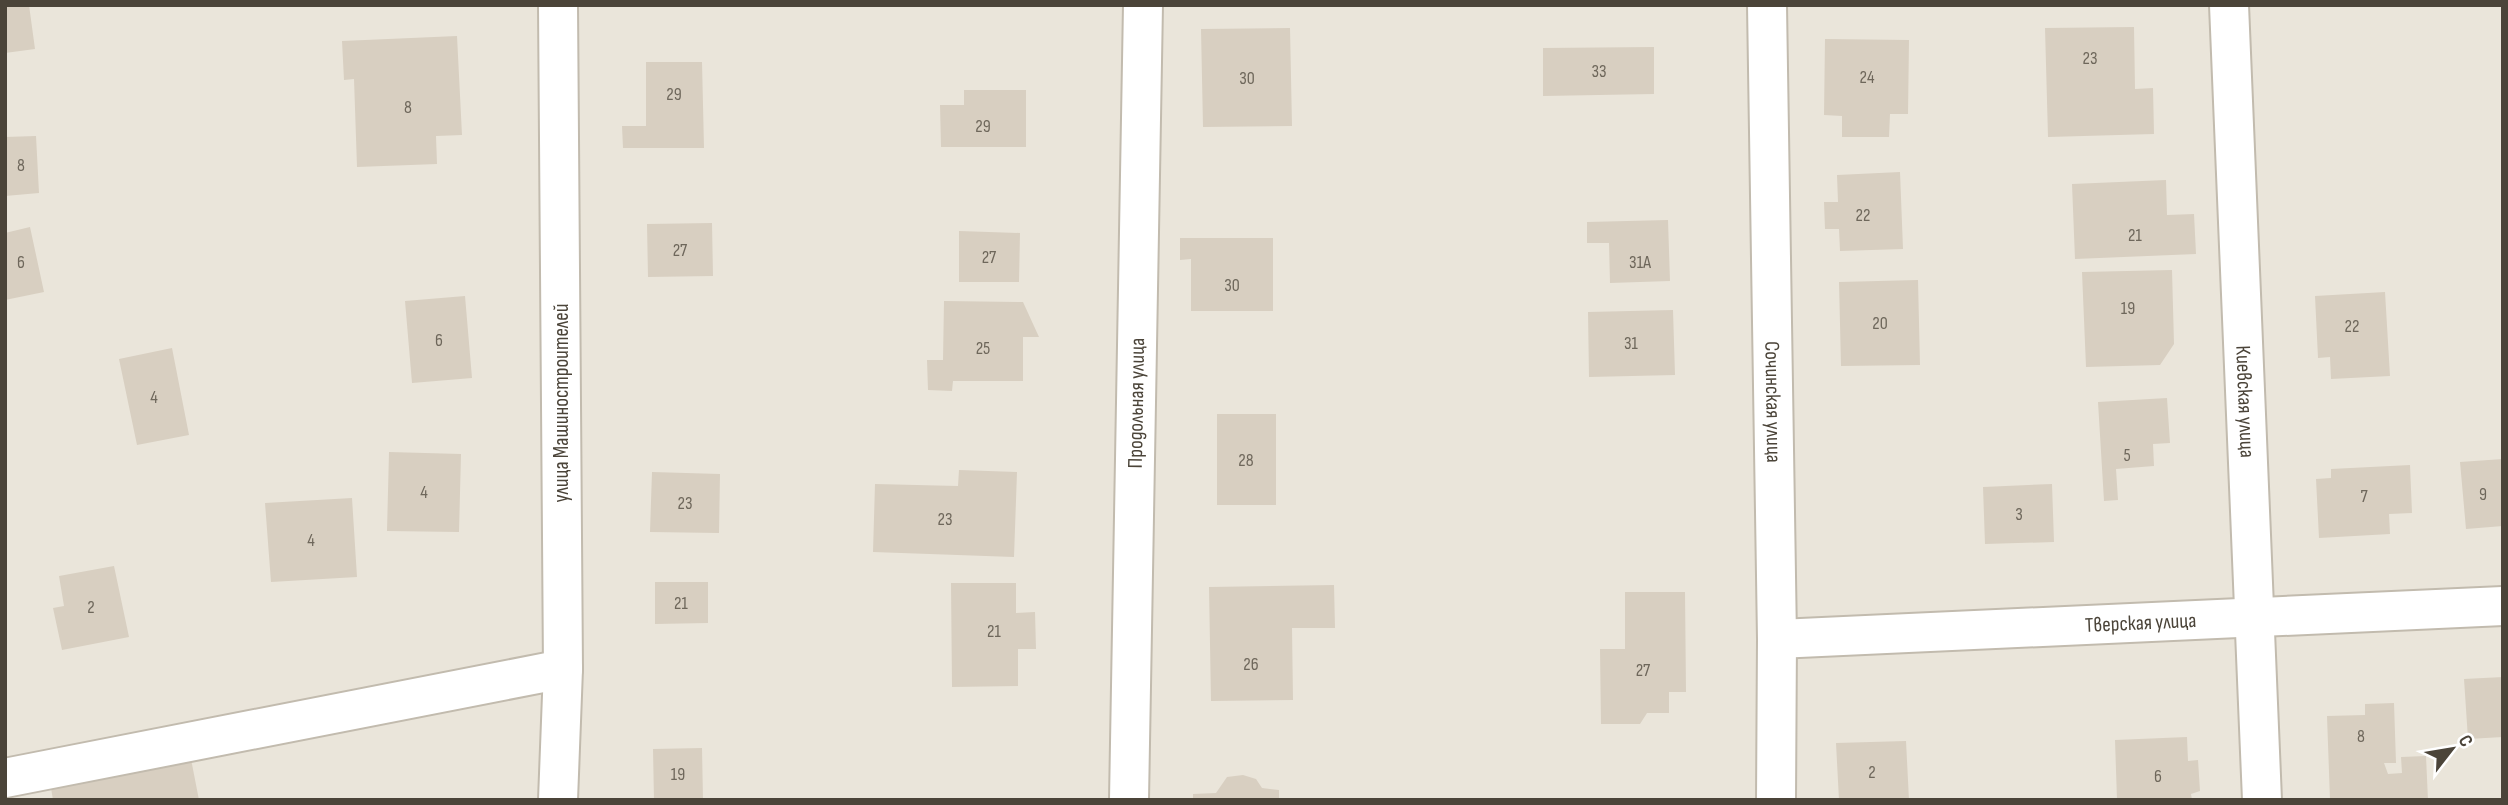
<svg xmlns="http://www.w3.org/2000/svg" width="2508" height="805" viewBox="0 0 2508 805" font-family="'Sofia Sans Condensed',sans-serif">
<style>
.residential{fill:#eae5da}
.building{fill:#d8cfc1}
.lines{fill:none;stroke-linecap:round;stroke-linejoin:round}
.minor-casing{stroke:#c2bbae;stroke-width:42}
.minor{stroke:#fff;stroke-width:38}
.labels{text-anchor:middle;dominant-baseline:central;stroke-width:5;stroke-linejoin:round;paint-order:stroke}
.number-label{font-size:18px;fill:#6e675b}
.street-label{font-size:21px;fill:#4b4439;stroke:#fff}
</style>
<rect width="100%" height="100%" fill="#f6f3ec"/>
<path class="residential" d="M5 5H2503V800H5Z"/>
<path class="building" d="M5 5H29L35 49 5 53Z
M2134 27 2135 89 2153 88 2154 134 2048 137 2045 28Z
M1290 28 1292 126 1203 127 1201 29Z
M457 36 462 135 436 136 437 164 357 167 354 79 344 80 342 41Z
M1825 39 1909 40 1908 114H1890L1889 137H1842V116L1824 115Z
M1654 47V94L1543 96V48Z
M646 62H702L704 148H623L622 126H646Z
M964 90H1026V147H941L940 105H964Z
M36 136 39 193 5 196V137Z
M1900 172 1903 249 1840 251 1839 229H1825L1824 202H1838L1837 175Z
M2166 180 2167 215 2194 214 2196 254 2075 259 2072 184Z
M1668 220 1670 281 1610 283 1609 243H1587V222Z
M712 223 713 276 648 277 647 224Z
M30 227 44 292 5 300V233Z
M959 231 1020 233 1019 282H959Z
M1180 238H1273V311H1191V259L1180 260Z
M2172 270 2174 344 2160 365 2086 367 2082 272Z
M1918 280 1920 365 1841 366 1839 282Z
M2385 292 2390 376 2331 379 2330 357 2318 358 2315 296Z
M465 296 472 378 412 383 405 301Z
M944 301 1023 302 1039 337H1023V381H953L952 391 928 390 927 360H943Z
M1673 310 1675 375 1589 377 1588 312Z
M172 348 189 435 137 445 119 359Z
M2167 398 2170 443 2153 444 2154 466 2116 469 2118 500 2104 501 2098 402Z
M1217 414H1276V505H1217Z
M389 452 461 454 459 532 387 531Z
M2503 459V526L2466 529 2460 462Z
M2410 465 2412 513 2389 514 2390 534 2319 538 2316 479 2331 478V469Z
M959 470 1017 472 1014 557 873 552 875 484 958 486Z
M652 472 720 474 719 533 650 532Z
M2052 484 2054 542 1985 544 1983 487Z
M352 498 357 577 271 582 265 503Z
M114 566 129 637 62 650 53 608 64 606 59 576Z
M655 582H708V623L655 624Z
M951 583H1016V613L1035 612 1036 649H1018V686L952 687Z
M1334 585 1335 628H1292L1293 700 1211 701 1209 587Z
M1625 592H1685L1686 692H1669V713H1647L1640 724H1601L1600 649H1625Z
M2503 677V737L2468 739 2464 679Z
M2394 703 2396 763H2384L2388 774 2402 773 2401 757 2426 756 2428 800H2330L2327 716 2365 715V704Z
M2187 737 2188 761 2198 760 2200 791 2191 794 2192 800H2117L2115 740Z
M1906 741 1909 800H1839L1836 743Z
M702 748 703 800H654L653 749Z
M191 759 199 800H53L51 788Z
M1243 775 1256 779 1262 788 1279 790V800H1193V794L1216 793 1227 777Z"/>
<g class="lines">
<g class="minor-casing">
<g id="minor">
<path id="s1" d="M1767 5 1777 639 1776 800"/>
<path id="s2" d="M2229 5 2262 800"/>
<path id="s3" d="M1777 639 2503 606"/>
<path d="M5 778 563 669"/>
<path d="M558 800 563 669 558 5"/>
<path id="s4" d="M1129 800 1143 5"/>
</g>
</g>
<use href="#minor" class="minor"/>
</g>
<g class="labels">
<g class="number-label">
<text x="2090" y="58">23</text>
<text x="1599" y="71">33</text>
<text x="1867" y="77">24</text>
<text x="1247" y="78">30</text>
<text x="674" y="94">29</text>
<text x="408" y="107">8</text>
<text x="983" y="126">29</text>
<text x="21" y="165">8</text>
<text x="1863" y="215">22</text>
<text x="2135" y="235">21</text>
<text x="680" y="250">27</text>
<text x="989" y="257">27</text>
<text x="21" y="262">6</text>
<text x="1640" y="262">31А</text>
<text x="1232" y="285">30</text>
<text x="2128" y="308">19</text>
<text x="1880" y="323">20</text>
<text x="2352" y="326">22</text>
<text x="439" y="340">6</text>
<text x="1631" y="343">31</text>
<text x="983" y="348">25</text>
<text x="154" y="397">4</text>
<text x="2127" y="455">5</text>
<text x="1246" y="460">28</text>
<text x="424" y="492">4</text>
<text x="2483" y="494">9</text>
<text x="2364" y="496">7</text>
<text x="685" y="503">23</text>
<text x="2019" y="514">3</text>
<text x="945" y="519">23</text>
<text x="311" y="540">4</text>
<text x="681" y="603">21</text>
<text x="91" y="607">2</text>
<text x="994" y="631">21</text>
<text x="1251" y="664">26</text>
<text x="1643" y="670">27</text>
<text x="2361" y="736">8</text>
<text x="1872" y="772">2</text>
<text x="678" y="774">19</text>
<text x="2158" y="776">6</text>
</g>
<g class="street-label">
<text stroke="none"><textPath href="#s4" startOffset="397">Продольная улица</textPath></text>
<text stroke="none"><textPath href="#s1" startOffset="397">Сочинская улица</textPath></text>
<text transform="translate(561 403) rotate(-90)">улица Машиностроителей</text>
<text stroke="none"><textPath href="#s2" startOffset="397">Киевская улица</textPath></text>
<text stroke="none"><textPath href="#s3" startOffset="364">Тверская улица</textPath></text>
</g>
</g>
<rect width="2508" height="805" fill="none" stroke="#4b4439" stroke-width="14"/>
<g transform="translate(2452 749) rotate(59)" stroke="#ffffff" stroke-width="5" paint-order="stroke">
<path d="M0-5L12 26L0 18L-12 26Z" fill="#4b4439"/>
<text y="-10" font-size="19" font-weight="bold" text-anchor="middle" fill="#4b4439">С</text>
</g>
</svg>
